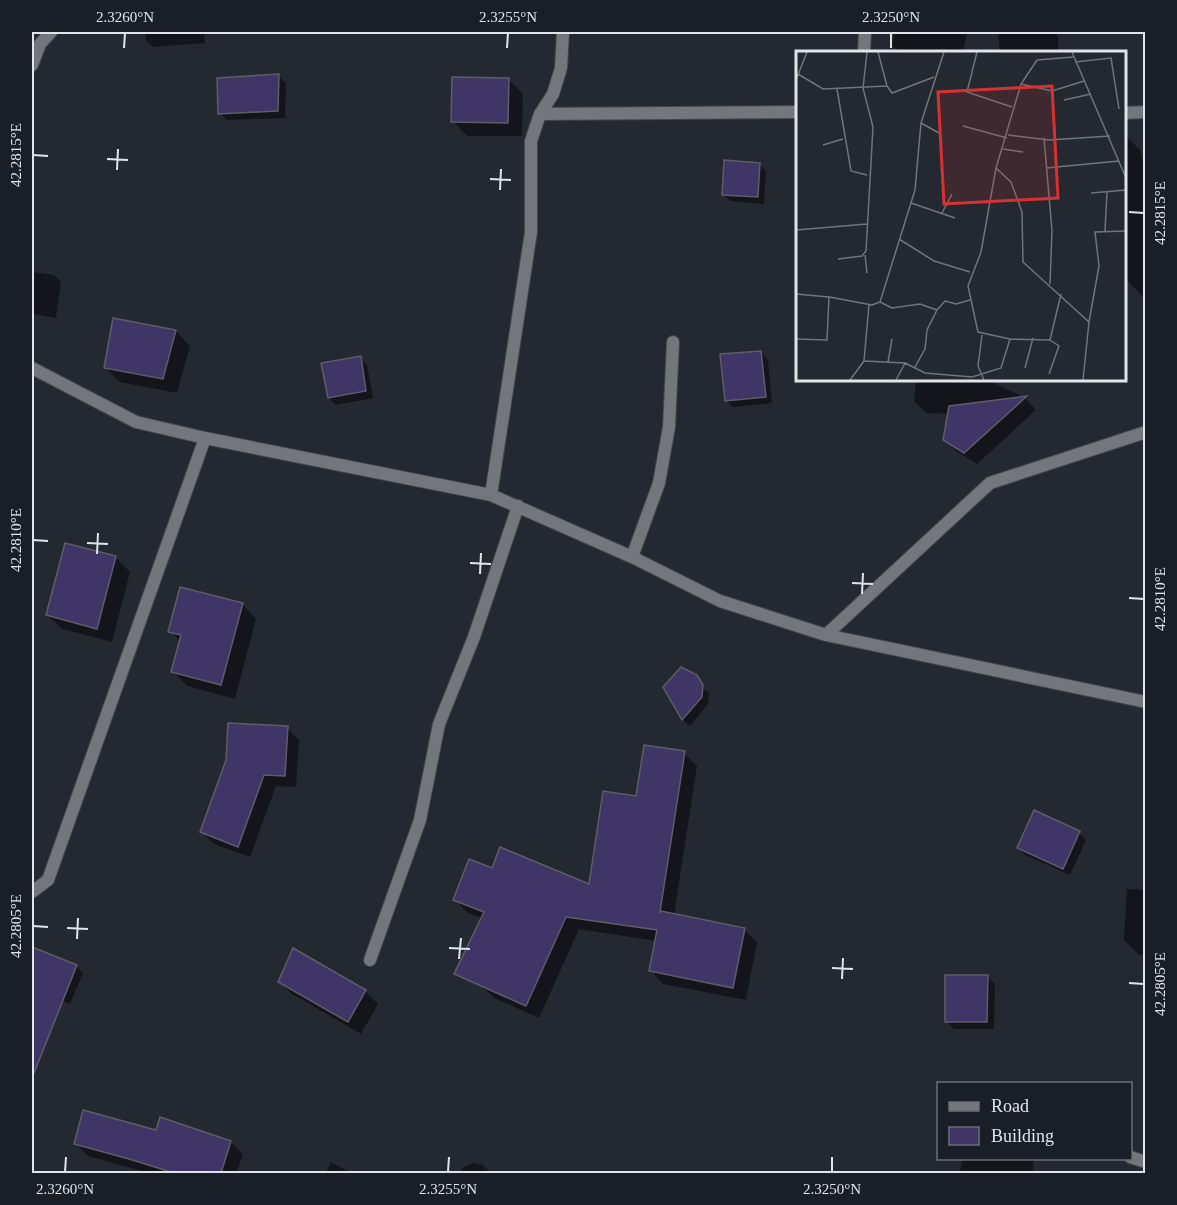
<svg xmlns="http://www.w3.org/2000/svg" width="1177" height="1205" viewBox="0 0 1177 1205" font-family="'Times New Roman',serif">
<style>
.shadow{fill:#0007}
.building{fill:#3f3667;stroke:#5e5d67;stroke-width:1.5}
.lines{fill:none;stroke-linecap:round;stroke-linejoin:round}
.minor-casing{stroke:#42474f;stroke-width:14}
.minor{stroke:#73767a;stroke-width:12}
.ticks{fill:none;stroke:#e1e5ea;stroke-width:2}
.inset-road{fill:none;stroke:#70747b;stroke-width:1.5}
.view{fill:#d73132;fill-opacity:0.15;stroke:#d73132;stroke-width:3}
.inset-edge{fill:none;stroke:#e1e5ea;stroke-width:3}
.neatline{fill:none;stroke:#e1e5ea;stroke-width:2}
.ticks-label{font-size:15px;text-anchor:middle;fill:#e1e5ea}
</style>
<rect width="100%" height="100%" fill="#242931"/>
<path class="shadow" d="M146 32H204L205 43 153 47 146 40Z
M895 32H967L963 52H899L892 46Z
M998 32H1054L1058 36V52H1000Z
M278 76 286 83 285 118 227 120 220 113Z
M508 79 523 94 522 136H467L453 121Z
M1124 138H1128L1140 150 1146 177V300L1124 277Z
M759 164 766 171 764 204 730 201 723 194Z
M32 272 54 275 61 282 56 318 32 314Z
M176 331 190 346 177 393 120 382 106 368Z
M761 353 768 360 772 403 733 407 726 400Z
M360 358 367 365 373 398 336 405 329 398Z
M916 380H988L1025 398 1036 410 977 464 956 451 944 439 949 414 926 413 914 401Z
M116 558 130 572 112 642 62 629 47 615Z
M242 604 256 619 235 699 187 686 173 671 181 642 170 631Z
M698 680 706 692 708 691 709 693 708 704 690 726 683 720 665 687Z
M287 728 299 740 296 787 276 786 250 857 214 844 202 832Z
M684 753 697 766 674 915 744 929 757 942 746 1000 663 984 651 971 656 941 579 929 539 1018 494 998 481 985 482 918 468 913 455 900 493 869 590 886 638 797Z
M1035 812 1079 833 1086 840 1070 875 1025 855 1018 848Z
M1127 889 1146 890V955H1139L1124 940Z
M32 949 76 966 83 973 70 1004 32 990Z
M988 977 995 984 994 1029H954L947 1022Z
M280 982 365 991 378 1004 361 1034 292 994Z
M157 1131 231 1142 243 1154 236 1174H152L88 1156 76 1144Z
M962 1158H1034L1033 1174H960Z
M331 1162 353 1174H325Z
M473 1163 483 1165 492 1174H458L464 1167Z"/>
<path class="building" d="M279 74 278 111 218 114 217 78Z
M452 77 509 78 508 123 451 122Z
M724 160 760 163 758 197 722 195Z
M113 318 176 330 163 379 104 368Z
M761 351 766 397 725 401 720 354Z
M361 356 366 391 328 398 321 363Z
M1027 396 964 453 943 440 949 406Z
M65 543 116 556 97 629 46 615Z
M180 587 243 603 221 685 171 672 181 635 168 632Z
M681 667 697 675 703 685 702 697 682 720 663 687Z
M228 723 288 726 285 776 264 775 238 847 200 832 226 760Z
M644 745 685 751 660 912 661 911 745 928 733 988 649 971 657 930 566 917 526 1006 454 974 484 912 453 900 469 859 492 868 500 847 589 884 603 791 636 796Z
M1034 810 1080 831 1063 869 1017 848Z
M32 947 77 965 34 1073H32Z
M293 948 366 990 348 1022 278 982Z
M945 975H988L987 1022H945Z
M83 1110 156 1130 160 1117 231 1141 221 1173H174L129 1159 74 1144Z"/>
<g class="lines">
<g class="minor-casing">
<path id="minor" d="M864 52 865 32
M32 65 40 44 51 32
M1124 113 1146 112
M540 114 798 112
M32 368 136 422 205 438 491 495 632 557 720 601 826 635 1146 702
M491 495 531 232V141L540 114 553 94 561 68 563 32
M632 557 659 483 669 427 673 342
M826 635 990 483 1146 432
M32 892 48 880 205 438
M370 960 420 820 439 724 474 637 518 506
M1130 1157 1146 1162"/>
</g>
<use href="#minor" class="minor"/>
</g>
<path class="ticks" d="M124 48 125 33M507 48 508 33M891 48V33M33 155 48 156M107 159 128 160M117 170 118 149M490 179 511 180M500 190 501 169M1129 212 1144 213M33 540 48 541M87 543 108 544M97 554 98 533M470 563 491 564M480 574 481 553M852 583 873 584M862 594 863 573M1129 598 1144 599M33 926 48 927M67 928 88 929M77 939 78 918M449 948 470 949M459 959 461 938M832 968 853 969M842 979 843 958M1129 983 1144 984M65 1172 66 1157M448 1172 449 1157M832 1172V1157"/>
<g transform="translate(796 51)">
<rect width="330" height="330" fill="#242931"/>
<path class="inset-road" d="M82 1 91 35M181 1 171 41 216 56M276 1 330 127M279 11 315 7 323 58M2 23 27 38 91 35 96 42 138 26M0 29 11 1M225 33 256 40 288 30M41 38 55 120 71 124M268 49 295 43M125 72 143 82M167 75 211 87M212 84 253 89 314 85M248 87 256 180 254 233M27 94 47 88M207 98 227 101M200 117 215 131 226 161 227 211 293 271 303 215 299 181 330 180M250 117 323 110M295 142 330 139M115 152 159 167M146 162 156 143M0 179 71 173M309 180 311 141M103 188 138 210 174 221M69 204 71 222M42 208 66 205 70 200 77 76 67 37 71 1M0 243 33 246M265 243 254 289 214 288 182 281 172 235 185 201 200 117 225 33 241 9 277 6M141 259 124 253 96 257 84 251 119 139 125 72 148 1M186 284 182 315 188 329M0 288 31 289 33 246 76 254 84 251M68 310 109 312 100 329M92 311 96 288M109 312 129 322 176 326 205 317 214 288M119 316 129 298 131 279 141 259 149 250 160 253 174 249M229 317 237 287M253 323 263 295 254 289M54 329 68 310 73 253M287 329 293 271"/>
<path class="view" d="M256 35 262 147 148 153 142 41Z"/>
<rect width="330" height="330" class="inset-edge"/>
</g>
<rect width="1177" height="1205" fill="none" stroke="#1a1f27" stroke-width="66"/>
<rect x="937" y="1082" width="195" height="78" fill="#1a1f27" stroke="#6a6e75" stroke-width="1.5"/>
<rect x="949" y="1102" width="30" height="9" fill="#73767a" stroke="#6a6e75" stroke-width="1.5"/>
<text x="991" y="1112" font-size="18" fill="#e1e5ea">Road</text>
<rect x="949" y="1127" width="30" height="18" fill="#3f3667" stroke="#6a6e75" stroke-width="1.5"/>
<text x="991" y="1142" font-size="18" fill="#e1e5ea">Building</text>
<rect x="33" y="33" width="1111" height="1139" class="neatline"/>
<g class="ticks-label">
<text x="125" y="22">2.3260°N</text>
<text x="508" y="22">2.3255°N</text>
<text x="891" y="22">2.3250°N</text>
<text transform="translate(16 155) rotate(-90)" y="5">42.2815°E</text>
<text transform="translate(1160 213) rotate(-90)" y="5">42.2815°E</text>
<text transform="translate(16 540) rotate(-90)" y="5">42.2810°E</text>
<text transform="translate(1160 599) rotate(-90)" y="5">42.2810°E</text>
<text transform="translate(16 926) rotate(-90)" y="5">42.2805°E</text>
<text transform="translate(1160 984) rotate(-90)" y="5">42.2805°E</text>
<text x="65" y="1194">2.3260°N</text>
<text x="448" y="1194">2.3255°N</text>
<text x="832" y="1194">2.3250°N</text>
</g>
</svg>
